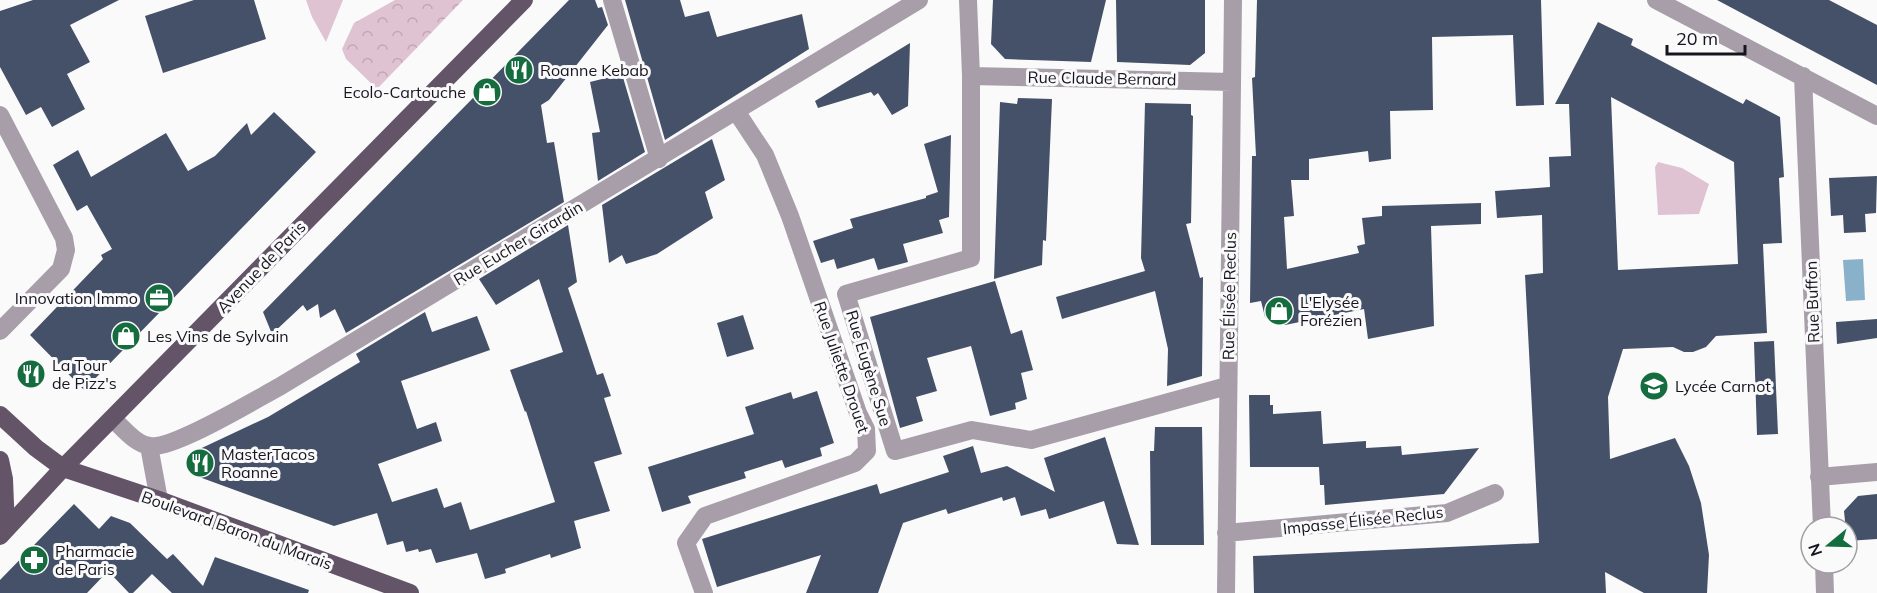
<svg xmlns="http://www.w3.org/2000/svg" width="1877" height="593" viewBox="0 0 1877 593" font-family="Mulish,sans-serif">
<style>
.grass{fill:#dfc3d2}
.park{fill:url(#park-crowns)}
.water{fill:#89b1ca}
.building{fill:#455168;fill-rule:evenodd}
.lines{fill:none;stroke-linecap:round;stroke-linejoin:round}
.minor{stroke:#a79eaa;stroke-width:18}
.major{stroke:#635468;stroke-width:18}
.labels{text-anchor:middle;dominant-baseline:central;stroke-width:6;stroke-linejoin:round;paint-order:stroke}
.poi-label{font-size:16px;fill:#16141f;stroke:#fafafa;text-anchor:start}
.street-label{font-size:16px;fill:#16141f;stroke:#fafafa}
</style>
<defs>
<pattern id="park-crowns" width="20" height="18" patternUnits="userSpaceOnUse" patternTransform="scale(1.5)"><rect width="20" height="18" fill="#dfc3d2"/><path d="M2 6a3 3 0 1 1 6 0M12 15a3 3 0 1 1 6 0" fill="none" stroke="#bfa7b4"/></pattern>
</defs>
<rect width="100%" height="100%" fill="#fafafa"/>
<path class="grass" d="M306 0H343L326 42 312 17Z
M1658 162 1682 168 1709 184 1699 214 1658 215 1655 167Z"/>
<path class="park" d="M395 0H463L377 89 346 59 342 49 354 23Z"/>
<path class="water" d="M1863 259 1865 300 1846 301 1843 260Z"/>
<path class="building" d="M33 0H119L70 25 90 62 67 74 85 109 52 127 41 107 26 115 0 67V11Z
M194 0H254L266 39 163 73 145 16Z
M569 0H595L598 8 602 7 608 25 549 100 541 105 547 143 554 142 564 202 346 333 335 309 320 318 318 304 307 311 303 305 272 334 263 312Z
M625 0H680L685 17 709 11 717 37 802 14 809 49 665 140Z
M993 0H1106L1091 62 1005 59 991 44Z
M1116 0H1205V53L1190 65 1117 62Z
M1257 0H1541L1544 105 1516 106 1513 35 1432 37 1433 110 1390 111 1391 159 1369 162 1368 151 1309 159V180H1291L1294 216 1284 217 1287 269 1359 253 1357 246 1365 244 1362 218 1382 216V206L1481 203V224L1431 226 1434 326 1368 339 1364 309 1285 325 1274 324 1265 317 1261 301 1250 303 1252 156H1256L1252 78 1255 77Z
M1717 0H1829L1877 25V85Z
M1598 22 1633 39 1631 45 1743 104 1746 99 1780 117 1784 177 1779 178 1782 243 1763 244 1767 333 1716 336 1706 347 1693 352H1684L1673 347 1623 349 1608 397 1610 459 1675 438 1689 466 1701 503 1709 555 1707 593H1644L1605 572 1606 593H1254L1253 556 1539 543 1525 275 1543 273 1542 215 1497 218 1495 191 1550 187 1549 157 1571 156 1569 104H1555ZM1611 97 1734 162 1738 264 1618 270Z
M910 43 908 106 892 115 878 93 874 96 871 92 818 108 815 101Z
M622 74 645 152 598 181 592 133 600 132 590 82Z
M1018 98 1052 99 1046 241 1043 240 1042 265 994 279 1000 102 1017 104Z
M1145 103 1191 104V115L1193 116 1191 223 1186 224 1200 278 1203 277 1202 376 1167 386 1168 349 1155 291 1062 319 1056 297 1145 271 1141 258Z
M274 112 316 152 84 390 30 335 103 259 101 255 112 249 87 205 77 211 53 165 78 150 91 177 166 133 188 171 215 156 247 123 251 135Z
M951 135 949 217 939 220 943 233 903 244 908 262 878 270 874 258 837 269 834 259 821 263 813 241 853 228 850 219 926 198V196L938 192 924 144Z
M712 139 725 180 705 192 713 218 657 254 626 264 622 255 609 263 602 205Z
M1877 176 1876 213 1865 214 1866 232 1844 233 1843 215 1831 216 1829 178Z
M568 225 577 282 568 288 597 375 603 373 611 396 604 398 622 454 594 462 610 511 574 521 581 548 551 558 550 554 505 569 506 573 485 579 477 553 436 563 431 549 419 552 418 549 406 552 403 541 387 545 377 513 334 526 191 474 189 454 268 417 360 362 356 354 425 312 432 332 477 316 490 350 401 381 417 429 436 422 442 441 378 464 392 502 437 488 444 508 461 502 470 530 555 502 526 411 525 412 510 370 563 352 539 279 496 305 479 279Z
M995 281 1011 334 1022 330 1033 370 1021 373 1027 399 1015 403 1016 409 990 416 971 346 927 358 937 391 916 397 923 421 900 428 870 317Z
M743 315 754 349 727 357 717 323Z
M1877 319V338L1837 344 1836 322Z
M1774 341 1778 434 1757 435 1754 342Z
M817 391 834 443 820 448 822 456 785 468 782 460 744 472 746 478 688 496 691 503 662 512 648 467 754 434 745 407 791 392 793 399Z
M1249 395H1270V405H1273V414L1321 411 1323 444 1366 441V448L1401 446 1402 455 1479 448 1444 494 1325 505 1324 485H1320L1319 467H1250Z
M1155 427H1202L1204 545H1151L1150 451H1154Z
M1105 437 1139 545 1117 544 1104 501 1049 519 1046 509 1021 516 1015 497 1003 501 1002 497 948 514 946 509 903 523 878 593H806L821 555 717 587 702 539 877 484 880 494 949 472 943 456 973 446 981 473 1007 466 1055 492 1044 458Z
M1877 494V539L1847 541 1844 511 1858 496Z
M74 504 99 529 111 516 130 523 167 559 173 554 203 586 215 557 309 590 308 593H172L152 574 133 593H129L108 571 87 593H0V580Z"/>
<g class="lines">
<path class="minor" d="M612 0 659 159
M968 0 971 76V258L846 294 895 451 972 430 1031 440 1227 386
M1656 0 1877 116
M971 76 1232 82
M1803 76 1822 527
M0 115 64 238 66 250 61 269 0 331
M113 419C123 428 135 444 150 446 172 450 255 400 279 387L919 0
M149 446 159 500
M1819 477 1877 472
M1226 533 1447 513 1495 493
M1824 563 1825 593
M704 593 686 543 705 516 855 463 867 451 866 429 858 413 790 216 765 155 736 111
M1226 593 1233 0"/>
<path class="major" d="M0 415 36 448 63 468 159 500 410 593
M0 460 4 479 6 529
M0 536 63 468 524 0"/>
</g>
<defs>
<g id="restaurant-disc" transform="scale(1.5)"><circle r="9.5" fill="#146c3f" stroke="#fafafa"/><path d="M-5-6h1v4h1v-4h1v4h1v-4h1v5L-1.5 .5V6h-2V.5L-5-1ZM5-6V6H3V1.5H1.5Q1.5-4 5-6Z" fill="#fff"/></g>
<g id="shop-disc" transform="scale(1.5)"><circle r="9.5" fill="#146c3f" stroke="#fafafa"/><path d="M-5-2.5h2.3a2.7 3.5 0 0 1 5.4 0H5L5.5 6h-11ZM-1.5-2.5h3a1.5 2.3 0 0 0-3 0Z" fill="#fff"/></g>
<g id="office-disc" transform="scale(1.5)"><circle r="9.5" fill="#146c3f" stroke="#fafafa"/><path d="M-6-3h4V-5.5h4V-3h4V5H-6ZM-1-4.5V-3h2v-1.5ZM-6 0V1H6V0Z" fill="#fff"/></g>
<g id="school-disc" transform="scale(1.5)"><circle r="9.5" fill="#146c3f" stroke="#fafafa"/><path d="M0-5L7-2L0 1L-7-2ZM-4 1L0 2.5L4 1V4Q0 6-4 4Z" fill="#fff"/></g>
<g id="pharmacy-disc" transform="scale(1.5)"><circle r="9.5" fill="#146c3f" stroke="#fafafa"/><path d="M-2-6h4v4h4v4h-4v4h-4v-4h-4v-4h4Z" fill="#fff"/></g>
</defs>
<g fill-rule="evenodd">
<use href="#restaurant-disc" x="519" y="70"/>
<use href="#shop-disc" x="487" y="92"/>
<use href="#office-disc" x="159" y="298"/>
<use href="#shop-disc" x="1279" y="311"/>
<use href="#shop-disc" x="126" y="336"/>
<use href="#restaurant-disc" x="31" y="374"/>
<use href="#school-disc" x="1654" y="386"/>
<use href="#restaurant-disc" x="200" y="463"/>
<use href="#pharmacy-disc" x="34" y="560"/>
</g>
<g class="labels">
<g class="poi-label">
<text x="540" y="70">Roanne Kebab</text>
<text x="466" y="92" text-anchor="end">Ecolo-Cartouche</text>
<text x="138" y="298" text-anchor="end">Innovation Immo</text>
<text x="1300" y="302">L'Elysée<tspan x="1300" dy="18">Forézien</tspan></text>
<text x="147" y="336">Les Vins de Sylvain</text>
<text x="52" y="365">La Tour<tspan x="52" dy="18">de Pizz's</tspan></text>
<text x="1675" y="386">Lycée Carnot</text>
<text x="221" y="454">MasterTacos<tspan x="221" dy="18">Roanne</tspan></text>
<text x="55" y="551">Pharmacie<tspan x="55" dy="18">de Paris</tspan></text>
</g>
<g class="street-label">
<text transform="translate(1102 78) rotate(1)">Rue Claude Bernard</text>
<text transform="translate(518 243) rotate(-31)">Rue Eucher Girardin</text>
<text transform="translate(261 267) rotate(-46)">Avenue de Paris</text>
<text transform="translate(1229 296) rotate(-89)">Rue Élisée Reclus</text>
<text transform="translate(1812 302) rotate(-92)">Rue Buffon</text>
<text transform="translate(842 367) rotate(71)">Rue Juliette Drouet</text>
<text transform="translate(869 368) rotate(73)">Rue Eugène Sue</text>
<text transform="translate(1363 520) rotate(-6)">Impasse Élisée Reclus</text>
<text transform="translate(237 530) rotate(20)">Boulevard Baron du Marais</text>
</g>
</g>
<g transform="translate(1829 545) rotate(251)"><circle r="28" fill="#fafafa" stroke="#9f9ea2" stroke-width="1.5"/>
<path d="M0-4.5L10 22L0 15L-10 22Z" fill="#146c3f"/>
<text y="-9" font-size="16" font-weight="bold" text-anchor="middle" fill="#16141f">N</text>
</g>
<path d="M1667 45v9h78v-9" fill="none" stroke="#16141f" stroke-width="3"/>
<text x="1676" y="45" font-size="18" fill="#16141f" stroke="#fafafa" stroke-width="4.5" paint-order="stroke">20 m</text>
</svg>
